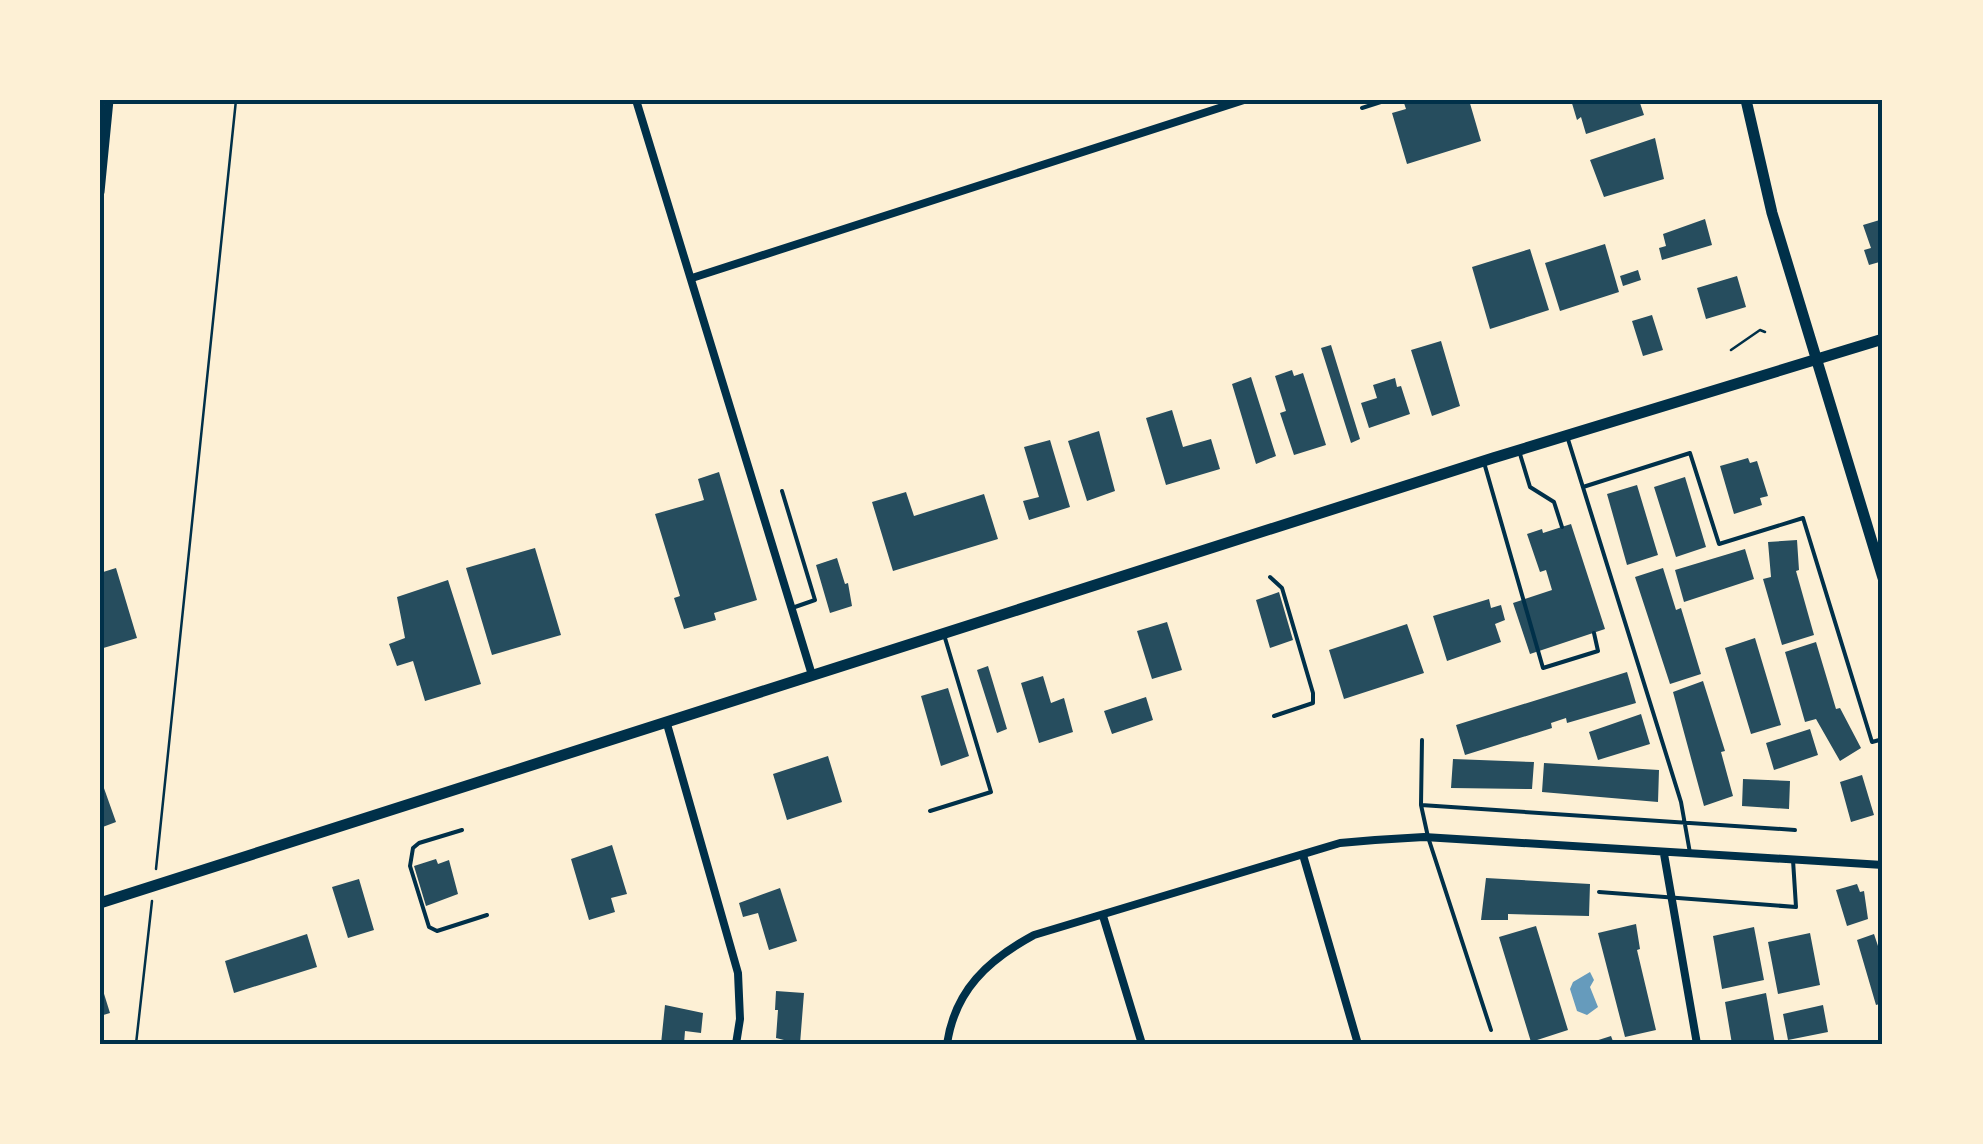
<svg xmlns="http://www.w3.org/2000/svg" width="1983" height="1144" viewBox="0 0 1983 1144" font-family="'Space Grotesk',sans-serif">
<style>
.water{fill:#669bbc}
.building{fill:#264d5e}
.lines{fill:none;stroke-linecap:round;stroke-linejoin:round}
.path{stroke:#003049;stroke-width:2.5}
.service{stroke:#003049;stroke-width:4}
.minor{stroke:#003049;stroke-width:8}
.tertiary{stroke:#003049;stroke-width:9}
.primary{stroke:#003049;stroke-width:11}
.neatline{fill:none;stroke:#003049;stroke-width:4}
</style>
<rect width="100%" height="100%" fill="#fdf0d5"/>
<path class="water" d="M1590 972 1594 980 1590 987 1598 1007 1587 1015 1577 1011 1570 989 1573 982Z"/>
<path class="building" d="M1403 100H1424V103L1469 100 1481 141 1407 164 1392 113 1406 109Z
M1571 100H1639L1644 115 1586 134 1581 117 1577 120Z
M1655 138 1664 179 1604 197 1590 160Z
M1705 219 1712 245 1662 260 1659 248 1666 246 1663 234Z
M1883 219V261L1869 265 1864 250 1871 248 1863 225Z
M1605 244 1619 292 1560 311 1545 263Z
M1530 249 1549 310 1490 329 1472 267Z
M1638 270 1641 280 1623 286 1620 276Z
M1737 276 1746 307 1706 319 1697 288Z
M1652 315 1663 350 1643 356 1632 321Z
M1441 341 1460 406 1432 416 1411 350Z
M1331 345 1360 439 1351 443 1321 348Z
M1292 370 1294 376 1303 373 1326 445 1294 455 1280 413 1286 411 1275 376Z
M1251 377 1276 456 1256 464 1232 384Z
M1395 378 1397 387 1401 386 1410 414 1369 428 1361 403 1377 398 1373 385Z
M1172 410 1183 447 1211 439 1220 469 1166 485 1146 418Z
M1099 431 1115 491 1087 501 1068 441Z
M1050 440 1070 507 1029 520 1023 501 1039 497 1024 447Z
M1748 458 1750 463 1757 461 1768 496 1760 498 1762 505 1734 514 1720 466Z
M719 472 757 600 714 613 716 620 684 629 674 598 680 596 655 514 704 500 698 479Z
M1685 477 1706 547 1676 557 1654 487Z
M1637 485 1658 555 1627 565 1607 494Z
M906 492 914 516 984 494 998 539 893 571 872 502Z
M1571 524 1605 629 1530 654 1513 603 1552 590 1546 570 1540 572 1527 534 1542 529 1543 533Z
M1797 540 1799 570 1796 571 1814 635 1782 645 1763 579 1771 577 1768 542Z
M535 548 561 635 492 655 466 568Z
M1745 549 1754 579 1684 602 1675 570Z
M837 558 845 584 848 583 852 606 830 613 816 565Z
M116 568 137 638 100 649V573Z
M1663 568 1676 610 1681 608 1701 674 1670 684 1635 577Z
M448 580 481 684 425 701 413 661 397 666 389 644 405 638 397 597Z
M1279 592 1293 640 1270 648 1256 600Z
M1489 599 1491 608 1501 605 1505 620 1495 624 1501 642 1447 661 1433 616Z
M1167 622 1182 670 1152 679 1137 631Z
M1407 624 1424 673 1344 699 1329 650Z
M1755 638 1781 725 1751 734 1725 648Z
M1816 642 1836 709 1840 708 1861 748 1840 761 1816 719 1805 722 1785 652Z
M988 666 1007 729 997 733 977 670Z
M1627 672 1636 703 1567 723 1566 718 1551 723 1552 728 1465 755 1456 725Z
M1043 676 1051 703 1064 698 1073 732 1039 743 1021 683Z
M1703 681 1725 751 1721 752 1733 796 1704 806 1673 692Z
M948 688 969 756 941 766 921 696Z
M1146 697 1153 720 1112 734 1104 711Z
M1641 714 1650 744 1598 760 1589 732Z
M1810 729 1818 755 1774 770 1766 743Z
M828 756 842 802 787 820 773 774Z
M1453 759 1534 762 1532 789 1451 788Z
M1544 763 1659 770 1658 802 1542 792Z
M1862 775 1874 815 1851 822 1840 782Z
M100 777 116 822 100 828Z
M1743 779 1790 781 1789 809 1742 806Z
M612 845 627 894 611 898 615 912 589 920 571 859Z
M436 859 438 864 449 860 458 894 426 906 414 866Z
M1486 878 1590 884 1589 916 1508 914V920H1481Z
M359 879 374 930 348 938 332 887Z
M1857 884 1860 892 1864 891 1868 919 1847 926 1836 890Z
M780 888 797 941 769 950 758 913 743 917 739 903Z
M1636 924 1640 949 1637 950 1656 1030 1625 1037 1598 933Z
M1536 926 1568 1030 1531 1042 1499 937Z
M1754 927 1764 980 1722 989 1713 936Z
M1810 933 1820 985 1778 994 1768 942Z
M307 934 317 967 234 993 225 961Z
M1874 934 1878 946 1883 944V1003L1876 1005 1857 940Z
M100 981 110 1013 100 1016Z
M776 991 804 993 800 1044 776 1038 778 1010H775Z
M1766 993 1775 1044H1732L1725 1002Z
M665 1005 703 1013 701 1033 685 1031 684 1044H661Z
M1823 1005 1828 1032 1788 1040 1783 1014Z
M1611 1036 1614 1044H1589V1043Z"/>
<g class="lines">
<path class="path" d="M1731 350 1760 330 1765 332
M156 869 236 100
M136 1044 152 901"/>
<path class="service" d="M1362 108 1387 100
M1567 436 1681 802 1690 853
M1520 454 1530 487 1554 502 1562 527
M1485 466 1543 668 1598 651 1594 633
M1583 487 1690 453 1719 544 1803 518 1872 742 1883 739
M782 491 815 600 792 608
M1270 577 1282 588 1313 693V703L1274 716
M1422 740 1421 805 1428 837 1491 1030
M1421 805 1795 830
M930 811 991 792 945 638
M462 830 419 843 413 848 410 866 429 927 437 931 487 915
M1599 892 1796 907 1793 860"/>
<path class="minor" d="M636 100 812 675
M692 278 1244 100
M667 724 738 973 740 1019 736 1044
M1664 854 1697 1044
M1303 855 1358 1044
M1103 916 1142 1044
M947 1044C955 990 988 960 1034 935L1340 843 1375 840 1424 837 1883 865"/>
<path class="tertiary" d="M100 192 109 100"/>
<path class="primary" d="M1746 100 1772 213 1883 578
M100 903 1493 458 1883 339"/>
</g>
<rect width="1983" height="1144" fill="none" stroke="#fdf0d5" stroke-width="205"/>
<rect x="102" y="102" width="1778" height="940" class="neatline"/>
</svg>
